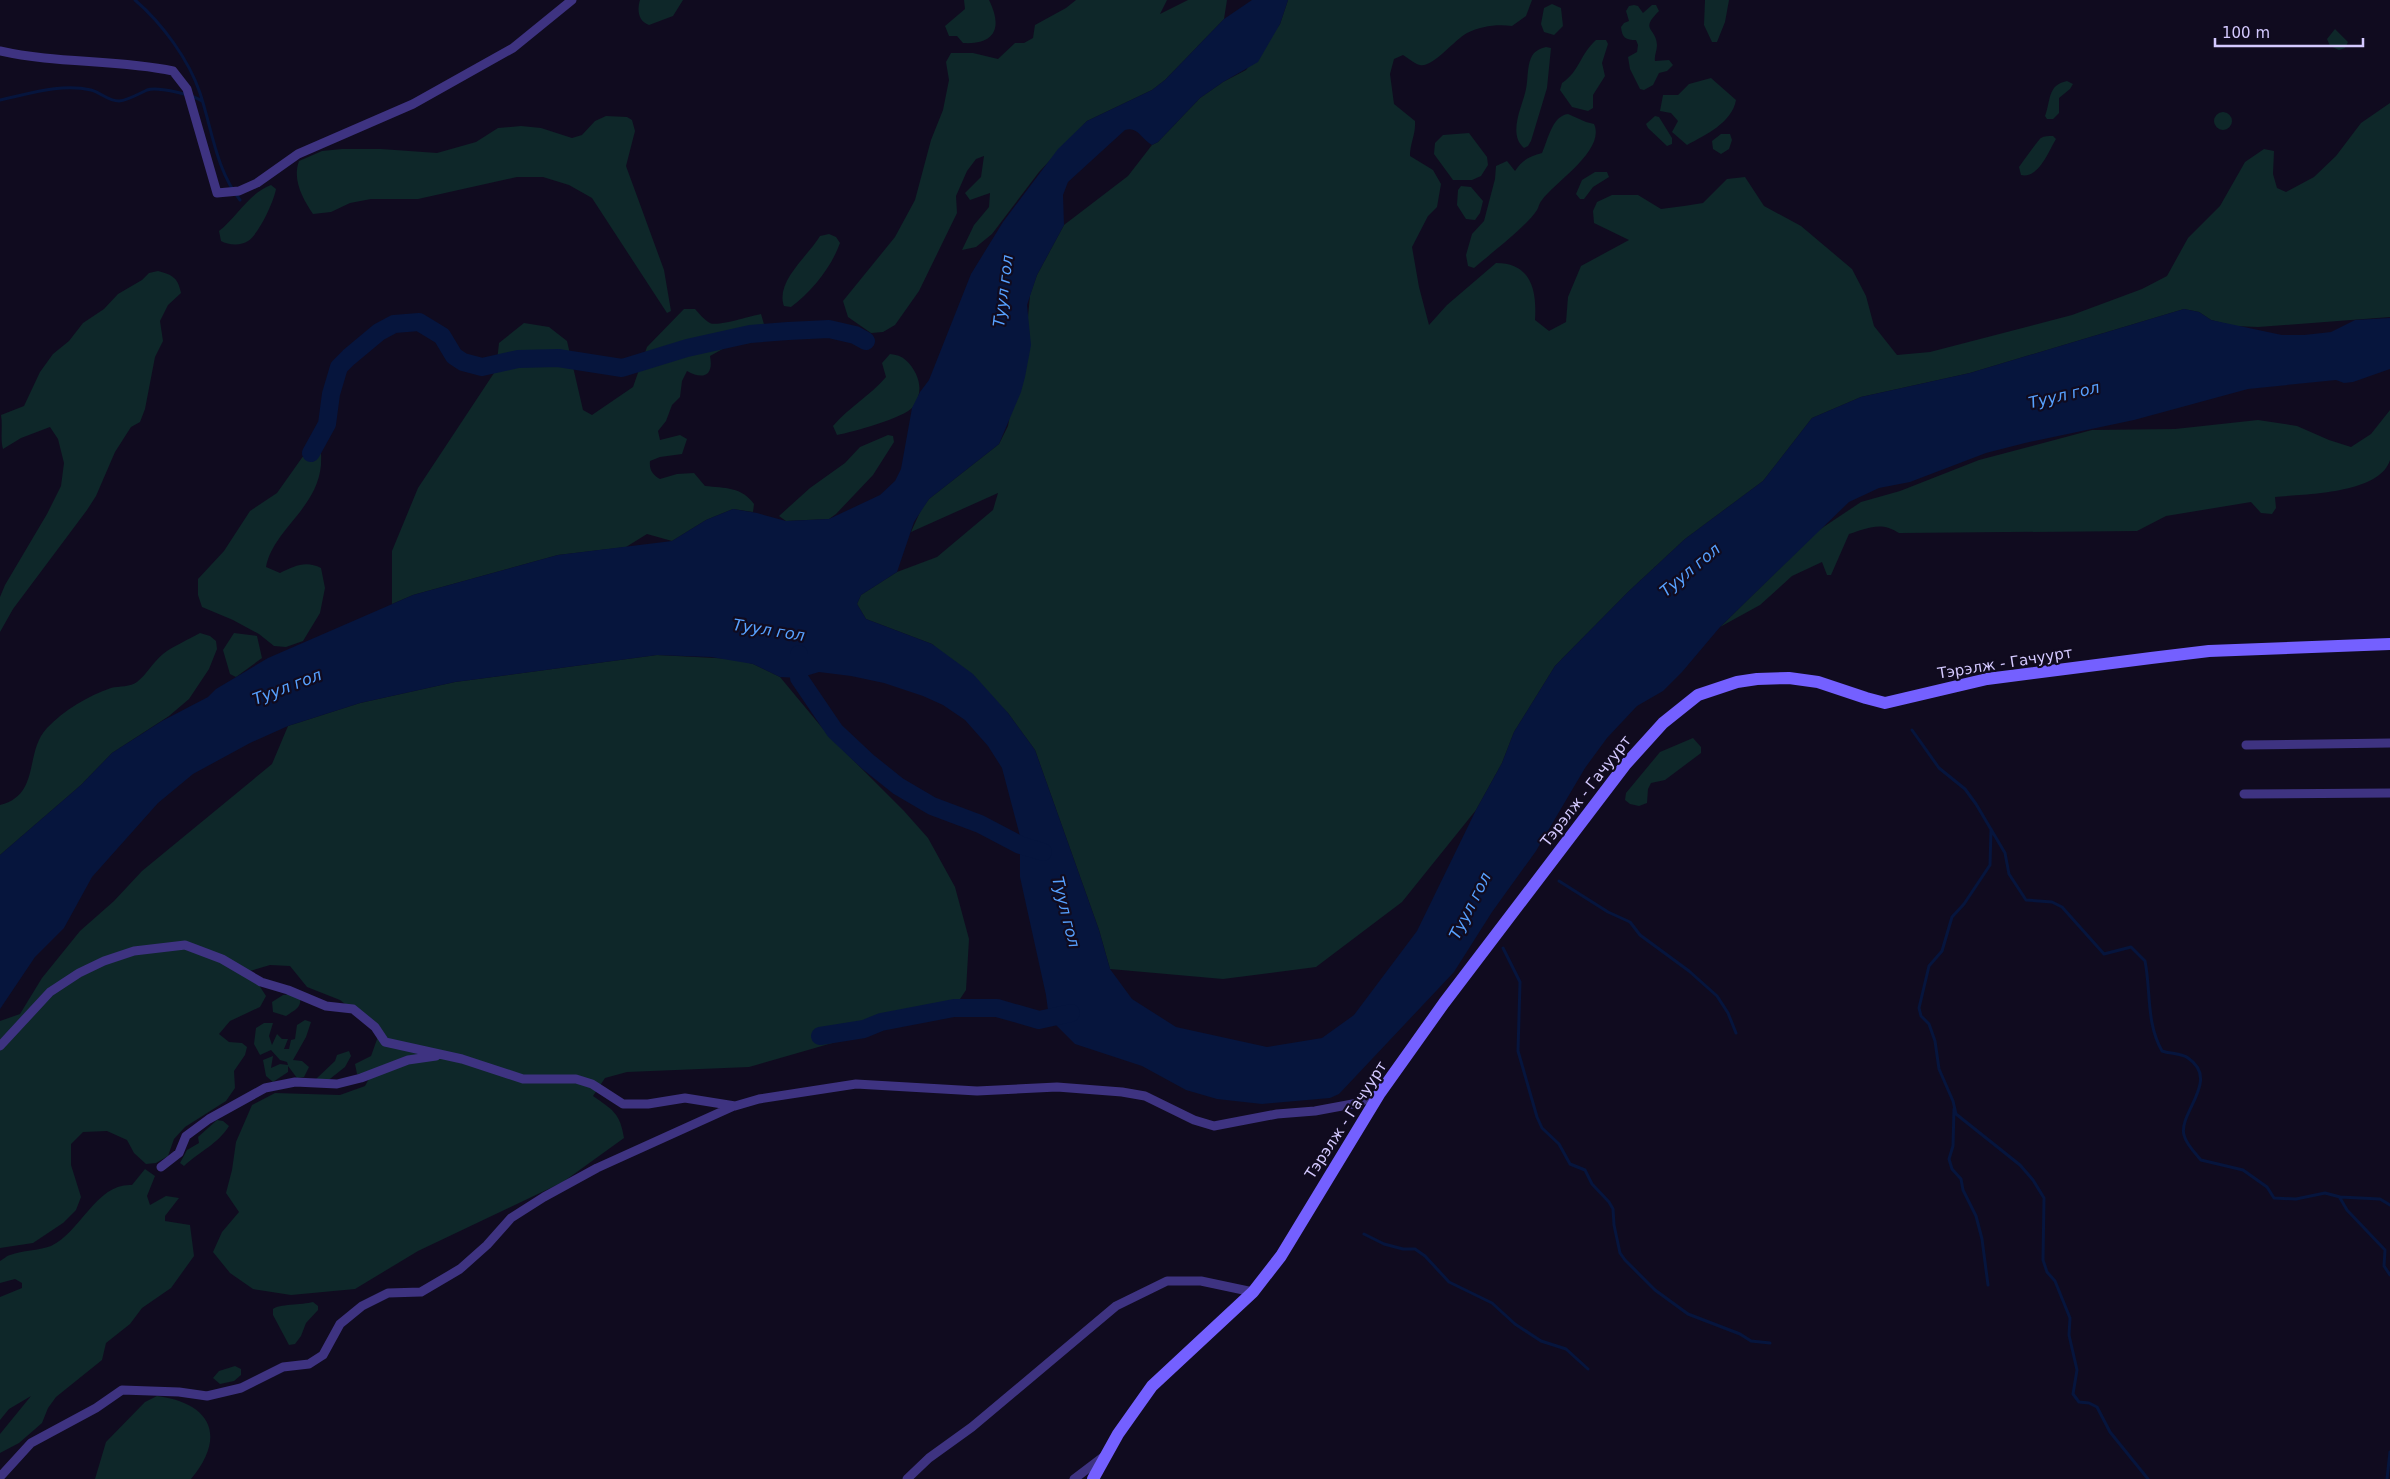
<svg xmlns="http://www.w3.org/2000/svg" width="2390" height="1479" viewBox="0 0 2390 1479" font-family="'DejaVu Sans',sans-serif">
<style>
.green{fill:#0e2729}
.water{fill:#06153d}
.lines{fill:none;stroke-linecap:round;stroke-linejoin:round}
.stream{stroke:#06153d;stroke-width:3}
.river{stroke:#06153d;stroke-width:18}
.street{stroke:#3e3381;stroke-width:9}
.secondary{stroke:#7460ff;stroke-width:12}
.labels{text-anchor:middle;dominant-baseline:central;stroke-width:4.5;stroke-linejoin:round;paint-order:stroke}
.street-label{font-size:15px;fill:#d4c9ff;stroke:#100b1f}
.water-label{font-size:16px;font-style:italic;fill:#57a1ff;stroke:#100b1f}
</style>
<rect width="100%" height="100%" fill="#100b1f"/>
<path class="green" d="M640 0H683L673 16 649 25C638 21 637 10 640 0Z
M964 0H989C1003 28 995 45 963 43L957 36H949L945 26 965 9Z
M1076 0H1167L1160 14 1188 0H1227L1224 19 1165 80 1152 90 1087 121 1039 172 992 234 976 247 962 250 974 225 989 207 990 193 970 200 965 193 981 177 984 156 976 159 967 171 956 196 957 213 919 291 895 325 883 332 871 333 848 317 843 301 895 237 915 200 931 140 943 110 949 80 946 62 951 53H973L998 59 1015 43H1024L1033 38 1035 25 1066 8Z
M1288 0H1532L1526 16 1512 26C1497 24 1481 26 1467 33 1454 40 1433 68 1420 65 1415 64 1408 58 1403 55L1394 59 1390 74 1394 104 1415 121C1416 134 1410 143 1410 156L1433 170 1441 184 1437 207 1428 216 1412 247 1419 287 1429 325 1447 305 1496 263C1531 263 1537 290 1535 320L1549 331 1566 322 1568 297 1581 266 1629 240 1594 223 1593 211 1597 202 1612 195H1638L1661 209 1684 206 1703 203 1727 179 1745 177 1764 206 1801 226 1852 269 1866 296 1874 326 1897 355 1930 352 2072 315 2142 289 2167 276 2188 238 2220 206 2245 162 2264 149 2274 151 2273 174 2277 188 2286 192 2314 177 2336 156 2361 123 2390 103V317L2258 327 2235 326 2211 320 2199 312 2184 309 1970 373 1861 397 1812 418 1763 481 1685 539 1628 592 1555 666 1514 732 1502 763 1476 810 1402 902 1316 967 1223 979 1110 969 1099 930 1035 750 1008 713 932 644 866 619 857 604 861 595 897 572 937 557 993 510 998 493 911 532 921 510 929 499 999 444 1008 426 1028 317 1030 295 1037 275 1064 225 1128 176 1152 145 1158 142 1200 98 1223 82 1246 70 1280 24Z
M1705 0H1729L1725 22 1717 42H1712L1704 25Z
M1552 4 1561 8 1563 26 1554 35 1544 32 1541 24 1544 8Z
M1634 5 1638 6 1643 13 1652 5H1656L1659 11C1639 31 1656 27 1657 45 1657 51 1654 56 1655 61L1669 60 1673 65 1667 71 1659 73 1653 85 1644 90 1640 89 1630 69 1628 57 1637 52 1638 45 1636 40C1626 40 1622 38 1621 27L1624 23 1629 21 1626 11 1629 6Z
M2335 29 2348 42 2345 48 2339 50 2330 46 2327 39Z
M1596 40H1606L1608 44 1602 63 1605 76 1593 95V108L1588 111 1572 107 1560 90 1562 83C1580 71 1580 54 1596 40Z
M1546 47 1551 48 1547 88 1531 141 1528 146 1524 148C1507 134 1523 105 1526 89 1528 79 1527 67 1531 58 1534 51 1539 49 1546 47Z
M1711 78 1736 100C1732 123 1705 135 1687 145L1672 132 1678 121 1671 113 1660 111 1663 95H1678L1689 84Z
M2067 81 2073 84 2070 89 2059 98V113L2053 119H2047L2045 116C2051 101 2047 85 2067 81Z
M2214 121a9 9 0 1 1 18 0a9 9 0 1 1-18 0Z
M1568 114 1586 122 1594 124C1606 150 1555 182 1542 200 1539 203 1539 207 1537 210 1526 227 1490 254 1474 268L1468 266 1466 255 1472 234 1484 221 1495 179 1496 166 1507 161 1515 171C1522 160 1530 156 1542 153 1548 140 1552 116 1568 114Z
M606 116 627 117 632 120 635 131 626 166 664 270 671 311 667 313 592 198 569 185 543 177H517L418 199H371L350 203 331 212 313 214C303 199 292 180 299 161L322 151 342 149H381L437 153 476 142 498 128 521 126 541 128 572 138 582 135 595 121Z
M1655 116 1659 117 1672 138V144L1667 146 1648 128 1646 124Z
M1469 133 1487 157 1488 165 1481 176 1472 180H1453L1434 154 1435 143 1443 135Z
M1721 134H1730L1732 140 1729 149 1721 154 1713 149 1712 141Z
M2053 136 2056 139C2049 150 2039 179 2021 175L2019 167C2021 164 2039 139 2041 138 2044 136 2049 136 2053 136Z
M1595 172H1607L1609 177 1593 187 1584 199H1580L1576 194 1582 180Z
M271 185 276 189C274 201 259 234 248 241 241 246 228 245 221 241L219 231C237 217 249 193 271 185Z
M1461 186 1471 187 1483 201 1480 213 1475 220 1466 219 1457 205 1458 190Z
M829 234 836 237 840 243C831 268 812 291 791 307L784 306C775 282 808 256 820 236Z
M158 271C173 275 178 278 181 293L168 305 160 321 163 341 155 357 145 409 140 422 131 427 115 452 96 496 87 510 13 609 0 632V597L5 585 47 514 61 486 64 463 58 439 50 427 21 438 3 449C0 438 3 427 1 415L24 406 40 372 53 354 69 341 83 323 104 309 118 294 142 280 149 273Z
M684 309H695C699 313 704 320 710 323 717 327 750 316 761 314L766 331 750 343 728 346 710 356C714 376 703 380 687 371L682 381 680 397 672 405 666 421 658 431 660 440 680 435 687 439 682 454 660 457 650 461C649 470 653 475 660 479L677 474 694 473 705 486C725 488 742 487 754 504L753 512 733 509 706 520 672 541 647 534 626 547 558 555 413 595 392 604V551L418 488 496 370 499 343 524 323 549 327 567 341 583 410 592 415 633 387 647 347Z
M890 354C903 355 910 362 916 374 921 385 921 396 913 407 904 418 852 432 837 435L833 426C849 407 870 396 886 377L882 363Z
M2390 410C2390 423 2390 447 2390 460 2380 494 2304 494 2275 497L2276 508 2272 514 2261 513 2251 502 2166 516 2137 531 1899 533C1881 521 1868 528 1849 534L1831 575H1827L1822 562 1792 576 1760 605 1720 627 1819 530 1861 502 1900 491 1979 460 2092 430 2175 429 2258 420 2297 426 2329 440 2351 447 2371 434Z
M888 435 893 436 894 442 873 475 836 514 829 519 786 521 779 516 810 488 845 463 860 447Z
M311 445 319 446C322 453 321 458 321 465 317 509 273 530 266 567L280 573C294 566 306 560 321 568L325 588 320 613 303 641 286 647 274 646 259 634 233 620 202 607 198 595V579L224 551 250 511 277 493Z
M200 633 210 636 216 641 217 649 209 669 189 699 169 716 112 753 81 785 0 855V805C41 795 24 752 47 728 64 710 88 696 111 688 119 686 131 687 137 682 147 674 153 662 163 654 173 646 188 640 200 633Z
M234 633 257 636 262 658 236 677 230 674 223 650Z
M657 655 734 659 753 664 780 677 829 736 904 811 928 838 955 887 969 939 966 990 954 1008 749 1067 627 1072 605 1078 593 1096C613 1110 620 1113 624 1138L563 1182 418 1251 355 1289 291 1295 253 1289 230 1273 213 1252 222 1232 239 1212 226 1193 232 1170 236 1142 252 1105 275 1093 340 1095 365 1086 370 1077 357 1074 355 1064 371 1056 380 1031 340 1000 307 987 290 966 270 965 250 971 266 996 260 1007 230 1021 219 1034 229 1042 242 1043 247 1047 245 1055 234 1071 235 1088 226 1101 185 1127 174 1139 168 1156 156 1163 146 1164 134 1153 127 1140 107 1131 83 1132 71 1144V1165L81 1197 76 1210 63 1223 33 1243 0 1248V1021L20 1014 42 978 80 931 114 901 142 871 272 764 288 726 360 703 455 682Z
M1693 738 1701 747V753L1665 780 1651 783 1648 789 1647 803 1639 806 1630 804 1625 800 1626 793 1660 752Z
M292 994 300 995C302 1008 296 1009 286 1016L273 1012 272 1002 283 995Z
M305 1020 311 1022 306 1037 293 1060 302 1061 309 1067 304 1077 297 1078 288 1066V1072L273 1082 266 1076 263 1060 273 1056 271 1068 280 1064 288 1065 287 1062 280 1060 271 1050 260 1055 254 1044 256 1028 264 1023H273L269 1036 272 1045 277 1034 282 1039H288L284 1049H289L291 1040 295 1039 297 1025Z
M349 1051 351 1056 345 1067 326 1082 316 1079 335 1061 337 1055Z
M217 1120 223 1121 229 1126C218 1144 200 1151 184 1166L180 1163 187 1150 199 1143 198 1137Z
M145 1169 155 1176 147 1196 150 1205 166 1196 179 1198 165 1216V1221L190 1225 194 1256 171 1288 142 1308 130 1324 106 1343 102 1360 56 1397 48 1408 42 1423 19 1443 0 1453V1434L31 1396 9 1409 0 1420V1297L22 1288V1283L15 1279 0 1283V1261C4 1259 6 1256 10 1255 23 1250 38 1251 51 1246 81 1232 96 1183 132 1185Z
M313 1302 318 1306V1310L306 1323 301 1336 295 1344 289 1345 273 1315V1309C278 1304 302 1305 313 1302Z
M235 1366 241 1369V1375L234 1381 220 1384 213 1378 219 1371Z
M157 1396C211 1403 227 1436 191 1479H95L106 1442 145 1402Z"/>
<path class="water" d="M1252 0H1288L1280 24 1258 62 1223 82 1200 98 1158 142 1152 145C1141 139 1138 126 1125 130L1068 182 1063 195 1064 225 1037 275 1027 305 1031 345 1025 377 1021 392 999 444 929 499 914 522 897 572 861 595 857 604 866 619 932 644 973 674 1008 713 1035 750 1099 930 1110 969 1132 999 1176 1027 1267 1047 1322 1038 1354 1015 1417 931 1476 810 1502 763 1514 732 1555 666 1628 592 1685 539 1763 481 1812 418 1861 397 1970 373 2184 309 2199 312 2211 320 2282 335H2304L2331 332 2355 320 2390 318V369L2353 382 2344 383 2336 380 2248 389 2134 420 2025 443 1986 453 1910 482 1879 488 1849 502 1720 627 1682 672 1663 691 1637 706 1607 738 1585 768 1536 851 1492 912 1454 972 1339 1094 1330 1098 1262 1104 1217 1099 1186 1090 1142 1066 1075 1044 1049 1018 1046 995 1020 877V836L1002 768 988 746 965 720 943 705 923 696 884 683 851 676 819 672 799 678 780 677 753 664 711 657 657 655 455 682 360 703 288 726 250 743 193 774 158 803 92 877 64 928 35 957 0 1009V855L81 785 112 753 162 721 208 697 216 689 268 658 413 595 558 555 672 541 706 520 733 509 757 513 786 521 829 519 880 495 895 481 901 469 912 408 920 392 929 380 971 274 1003 222 1058 149 1087 121 1152 90 1165 80 1224 19Z"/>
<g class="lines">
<path class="stream" d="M135 0C162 23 189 60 200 93 212 129 216 170 240 200
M0 100C29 94 61 83 91 90 100 92 108 101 119 101 129 100 138 94 147 90 157 86 193 95 202 101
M1912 730 1939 768 1965 789 1976 804 2005 853 2009 874 2026 900 2052 902 2062 907 2104 954 2131 947 2145 961C2151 991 2146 1023 2162 1051 2170 1054 2182 1053 2188 1058 2221 1080 2178 1113 2184 1135 2186 1144 2195 1153 2201 1160L2243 1170 2267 1187 2274 1198 2296 1199 2325 1193 2340 1197 2380 1199 2390 1205
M1991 829 1990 865 1964 904 1952 917 1942 951 1929 966 1919 1008 1921 1016 1929 1024 1935 1041 1939 1069 1953 1101 1956 1114 2020 1165 2033 1180 2044 1198 2043 1260 2047 1272 2055 1281 2070 1318 2069 1335 2077 1370 2073 1394 2079 1402 2089 1403 2097 1407 2110 1432 2148 1479
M1559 881 1608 912 1630 922 1640 935 1689 971 1717 996 1728 1013 1736 1033
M1503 948 1520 982 1518 1051 1537 1117 1542 1128 1559 1144 1570 1164 1585 1170 1592 1184 1609 1202 1613 1209 1614 1225 1620 1253 1625 1260 1655 1290 1688 1314 1740 1334 1751 1341 1770 1343
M1954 1109 1953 1146 1949 1159 1952 1169 1961 1179 1963 1190 1976 1216 1982 1239 1988 1285
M2340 1198 2347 1210 2385 1250 2384 1266 2390 1275
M1364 1234 1384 1244 1403 1249H1415L1425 1256 1449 1282 1492 1303 1515 1324 1541 1341 1566 1349 1588 1369
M2387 1479 2390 1452"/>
<path class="river" d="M311 453 327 424 331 394 339 367 349 357 379 332 394 324 419 322 442 336 454 356 463 362 482 367 518 359 558 358 622 368 687 348 750 334 788 331 829 329 855 335 866 341
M799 654V678L835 731 868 762 898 786 932 806 980 824 1020 845 1043 852
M820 1036 864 1029 881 1022 954 1008H997L1039 1020 1071 1013"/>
<path class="street" d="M0 51C57 64 116 59 173 71L187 89 217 193 239 191 257 183 298 154 413 104 513 48 572 0
M2246 745 2390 743
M2244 794 2390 793
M0 1046 50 992 79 973 104 961 134 951 185 945 222 959 261 982 288 990 326 1006 353 1009 375 1027 385 1042 462 1059 523 1079H576L592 1084 623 1104H648L685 1098 735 1106 759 1099 856 1084 977 1091 1057 1087 1122 1092 1145 1096 1194 1120 1214 1126 1277 1114 1315 1111 1358 1103 1380 1093
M161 1167 179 1153 186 1136 209 1119 265 1088 295 1082 337 1084 361 1078 408 1060 436 1056
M0 1477 31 1443 96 1408 122 1390 179 1392 207 1396 241 1388 283 1367 309 1364 323 1355 340 1324 362 1306 388 1293 421 1292 460 1269 487 1245 511 1218 544 1197 597 1168 734 1106
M907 1479 929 1458 972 1427 1116 1306 1167 1281H1201L1253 1292
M1074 1479 1103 1457"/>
<path class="secondary" d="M1093 1479 1118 1434 1152 1386 1253 1292 1281 1256 1380 1093 1444 1003 1625 765 1663 723 1698 695 1737 682 1757 679 1789 678 1818 682 1866 698 1885 703 1987 679 2151 658 2209 651 2390 644"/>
</g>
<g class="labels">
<g class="street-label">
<text transform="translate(2005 663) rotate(-9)">Тэрэлж - Гачуурт</text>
<text transform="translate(1586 791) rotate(-52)">Тэрэлж - Гачуурт</text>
<text transform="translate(1346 1120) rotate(-57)">Тэрэлж - Гачуурт</text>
</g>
<g class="water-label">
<text transform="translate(1003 291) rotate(-83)">Туул гол</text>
<text transform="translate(2064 395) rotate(-13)">Туул гол</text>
<text transform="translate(1690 570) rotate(-40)">Туул гол</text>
<text transform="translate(769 630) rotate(9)">Туул гол</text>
<text transform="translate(287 687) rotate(-21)">Туул гол</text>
<text transform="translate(1470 906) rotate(-63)">Туул гол</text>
<text transform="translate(1066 912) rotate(76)">Туул гол</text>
</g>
</g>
<path d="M2215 38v8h148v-8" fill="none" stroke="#d4c9ff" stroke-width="2.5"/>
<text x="2222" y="38" font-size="15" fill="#d4c9ff" stroke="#100b1f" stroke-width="4" paint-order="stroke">100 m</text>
</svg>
